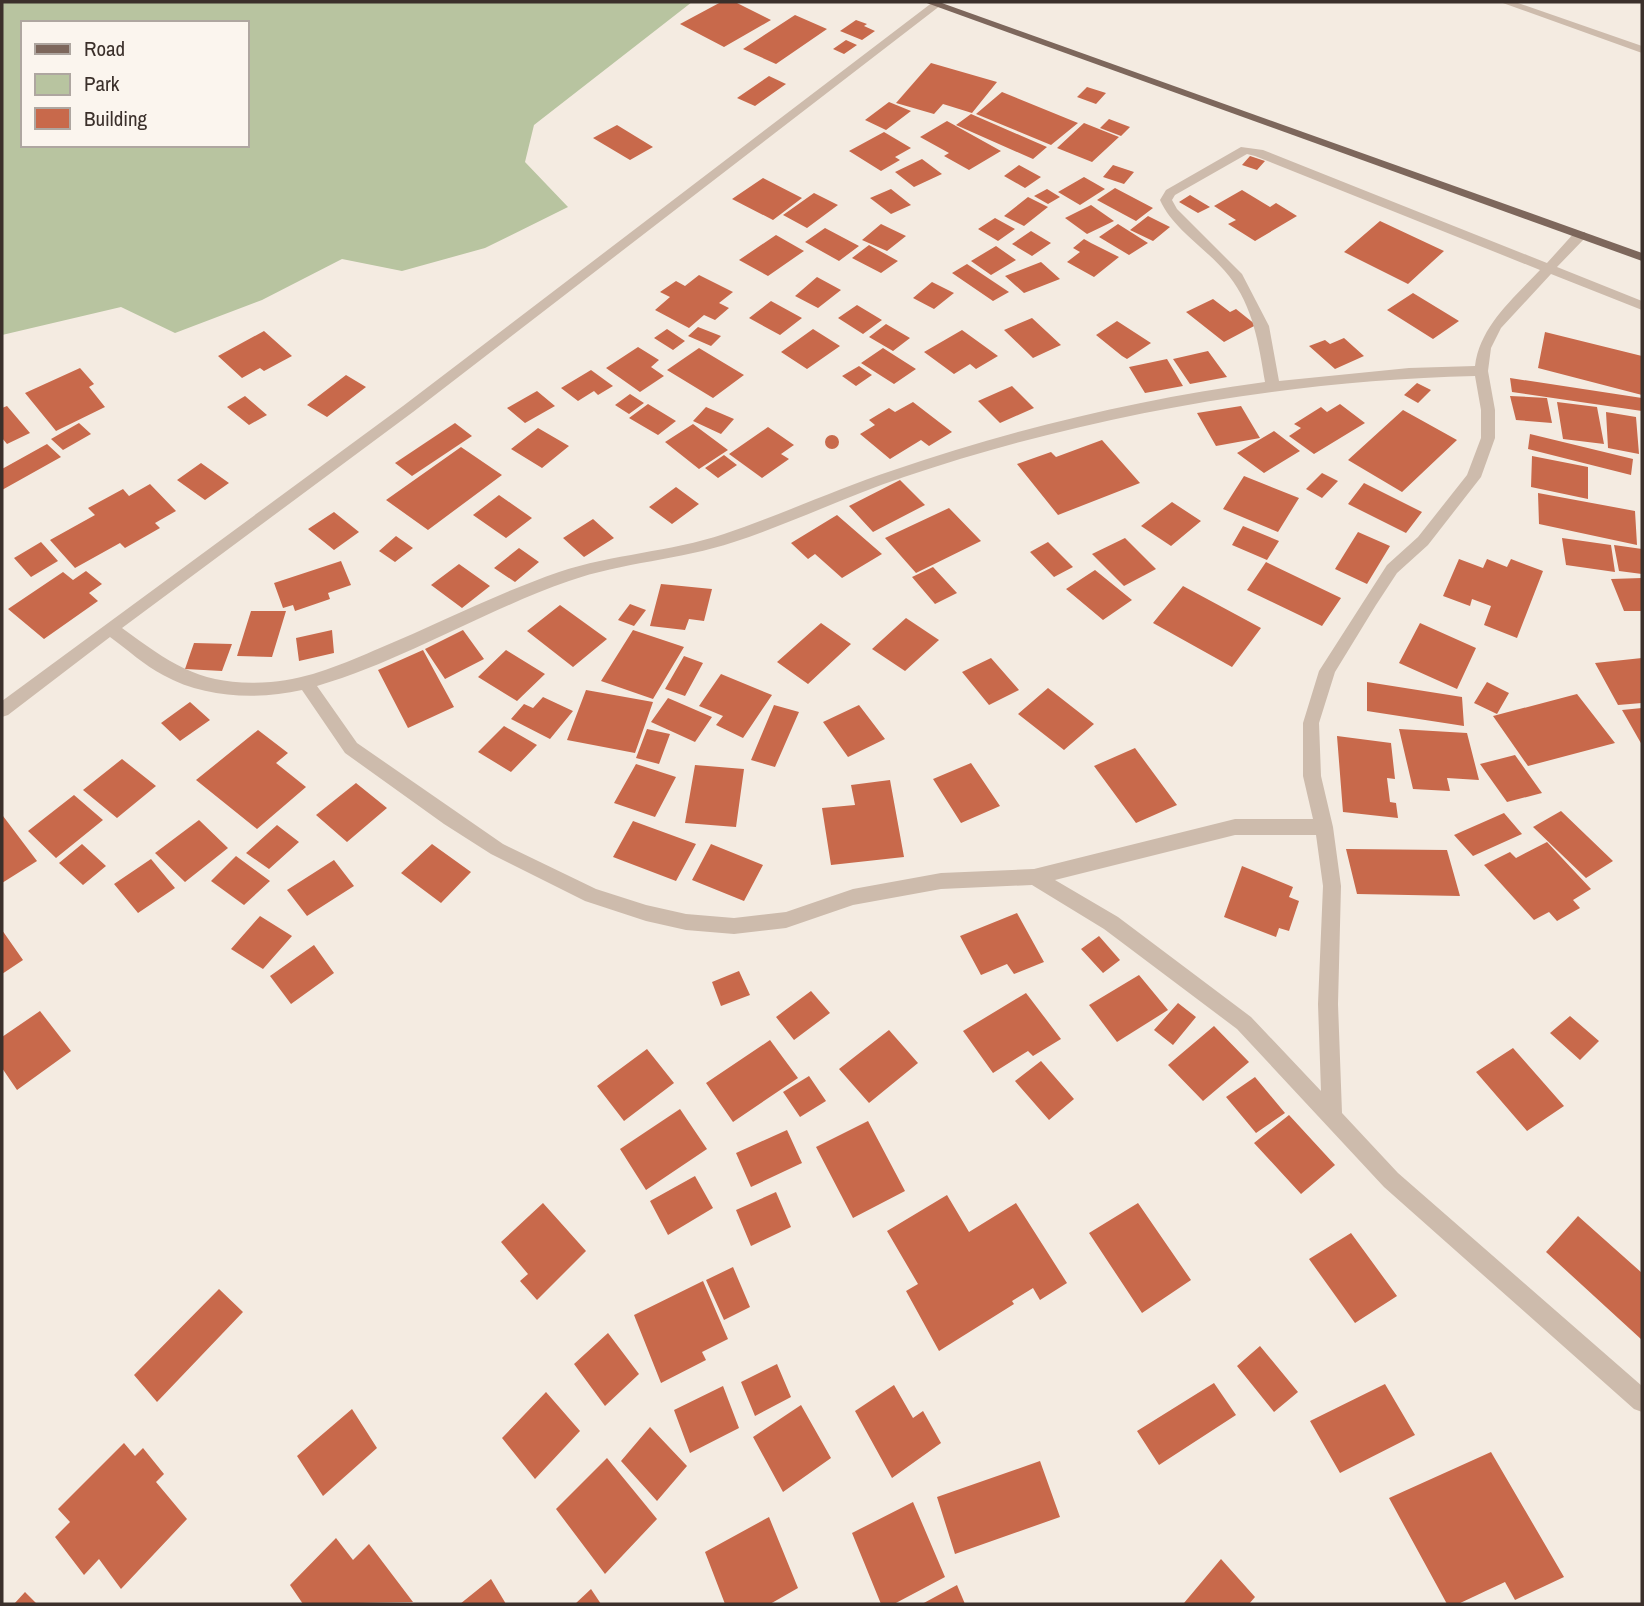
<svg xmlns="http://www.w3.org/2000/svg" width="1644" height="1606" viewBox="0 0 1644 1606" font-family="'Archivo Narrow',sans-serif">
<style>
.green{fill:#b8c4a0;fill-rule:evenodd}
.building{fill:#c8694b}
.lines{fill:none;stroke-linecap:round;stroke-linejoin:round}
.minor{fill:#cdbbac;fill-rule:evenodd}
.major{fill:#7d675c;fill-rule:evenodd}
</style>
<rect width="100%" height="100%" fill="#f4ebe1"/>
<path class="green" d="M2 2H692L534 125 525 162 568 207 485 248 402 271 342 259 262 300 175 333 121 307 2 335ZM23 23H247V145H23Z"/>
<path class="building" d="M721 2H735L771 20 724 47 680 24Z
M795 15 827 29 776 64 743 49Z
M856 20 867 24 864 26 875 31 862 40 840 31Z
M846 40 857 45 844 54 833 49Z
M931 63 997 82 972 113 943 104 934 114 896 103Z
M769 76 786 84 755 106 737 98Z
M1087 87 1106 93 1096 104 1077 97Z
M1002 92 1078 123 1051 145 976 114Z
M889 102 911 111 886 130 865 120Z
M971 114 1047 147 1033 159 956 125Z
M1109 119 1130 127 1121 136 1100 128Z
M947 121 1001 151 969 170 944 156 949 153 920 137Z
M1084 123 1119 137 1092 162 1057 148Z
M617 125 653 147 630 160 593 138Z
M884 132 911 148 895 157 900 160 881 171 849 151Z
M1250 156 1265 161 1257 170 1242 165Z
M922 159 942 174 914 187 895 172Z
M1019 165 1041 177 1025 188 1004 176Z
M1113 165 1134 172 1124 184 1103 177Z
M1084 177 1105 189 1080 205 1058 192Z
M763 178 802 198 773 220 732 199Z
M1115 188 1153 208 1136 221 1097 200Z
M891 189 911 205 891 214 870 198Z
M1047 189 1060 197 1048 204 1034 196Z
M1242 190 1270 207 1276 203 1297 216 1255 241 1228 224 1236 220 1214 206Z
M814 193 838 205 807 228 783 215Z
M1190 195 1210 207 1198 213 1179 202Z
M1028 197 1048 207 1024 226 1004 216Z
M1091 205 1114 221 1087 234 1065 218Z
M1148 216 1170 227 1153 241 1130 230Z
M995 218 1015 229 998 241 978 229Z
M1380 221 1444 251 1408 284 1344 252Z
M881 224 906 236 887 251 862 240Z
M1118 224 1148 243 1129 255 1099 237Z
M825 228 859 246 839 261 805 242Z
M1031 231 1051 243 1032 256 1012 244Z
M776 235 804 251 768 276 739 260Z
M1084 239 1091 243 1119 257 1094 277 1067 262 1080 252 1073 248Z
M869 245 898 261 881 273 852 258Z
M996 246 1016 260 991 275 971 261Z
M1041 262 1060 279 1024 293 1005 276Z
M967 264 1009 292 993 301 952 273Z
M699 275 733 292 719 303 729 308 715 320 704 315 689 328 655 310 670 297 660 292 676 281 685 286Z
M817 277 841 290 818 308 795 296Z
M932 282 954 293 934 309 913 298Z
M1413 293 1459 321 1433 339 1387 310Z
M1213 299 1230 312 1236 309 1256 325 1224 342 1186 312Z
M771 301 802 318 780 335 749 318Z
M857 305 882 320 863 334 838 318Z
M1032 318 1061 345 1033 358 1004 330Z
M1117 321 1151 343 1127 359 1122 356 1096 335Z
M886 324 910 338 893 351 869 337Z
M698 327 721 336 711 346 688 336Z
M667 329 685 341 673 350 654 338Z
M813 329 840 346 807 369 781 352Z
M962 330 998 356 976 369 970 364 954 374 924 352Z
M264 331 292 356 264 371 260 368 242 378 218 356Z
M1545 332 1642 356V395L1538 368Z
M1344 338 1364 356 1335 369 1309 346 1325 340 1330 344Z
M638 347 659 360 651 367 664 376 640 392 606 368Z
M699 348 744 375 713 398 667 370Z
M883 348 916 369 894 384 861 363Z
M1208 351 1227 377 1190 384 1173 359Z
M1167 359 1183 386 1145 393 1129 367Z
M859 366 872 375 856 386 842 376Z
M80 368 94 384 89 387 105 407 56 431 25 393Z
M591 370 613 386 598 395 594 391 578 401 561 388Z
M346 375 366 387 327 417 307 405Z
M1510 378 1642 398V411L1512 392Z
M1417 383 1431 390 1418 403 1404 395Z
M1012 386 1034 408 1000 423 978 401Z
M537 391 555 406 525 423 507 408Z
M630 394 644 403 629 414 615 405Z
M245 396 267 415 249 425 227 407Z
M1510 396 1547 398 1552 423 1516 420Z
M913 402 952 432 929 446 921 440 890 459 860 434 875 425 869 420 889 408 895 412Z
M1557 402 1597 407 1604 444 1563 439Z
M648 404 676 421 658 435 629 418Z
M1340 404 1365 423 1314 454 1289 436 1301 428 1294 424 1321 407 1327 412Z
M7 406 30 433 7 444 2 438V408Z
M1241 406 1260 438 1216 446 1197 413Z
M706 407 734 419 721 434 693 421Z
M1403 410 1457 440 1402 492 1348 460Z
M1606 412 1636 417 1639 454 1608 448Z
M79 423 91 434 63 450 51 439Z
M455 423 472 436 412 476 395 463Z
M693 424 728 450 699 469 665 442Z
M768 427 794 445 781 454 789 459 762 478 729 454Z
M538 428 569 446 542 468 511 449Z
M1274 431 1300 451 1264 473 1237 453Z
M1530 434 1633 459 1631 475 1528 449Z
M825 442a7 7 0 1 1 14 0a7 7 0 1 1-14 0Z
M1102 440 1140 483 1058 515 1017 464 1051 452 1056 457Z
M47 444 61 457 2 490V469Z
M461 447 502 475 428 530 386 500Z
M724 455 737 465 718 478 705 468Z
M1532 456 1588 467V499L1531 487Z
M201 463 229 483 205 500 177 480Z
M1322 473 1338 481 1322 498 1306 489Z
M1244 476 1299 498 1278 532 1223 509Z
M900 480 925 505 873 532 849 506Z
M1364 483 1422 512 1406 533 1348 504Z
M150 484 176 511 155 523 160 528 125 548 120 543 75 568 50 540 95 515 88 508 123 489 129 496Z
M676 487 699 504 672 524 649 507Z
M1538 493 1635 511 1637 545 1539 524Z
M499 495 532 518 506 538 473 515Z
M1172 502 1201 521 1171 546 1141 526Z
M949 508 981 541 916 573 885 538Z
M334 512 359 532 334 550 308 529Z
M837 515 882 554 842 578 815 554 808 559 791 543Z
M593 519 614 538 584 557 563 538Z
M1243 526 1279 541 1267 560 1232 545Z
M1358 532 1390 546 1367 584 1335 569Z
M396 536 413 548 395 562 379 551Z
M1125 538 1156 569 1124 586 1092 554Z
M1562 538 1611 545 1615 572 1566 565Z
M41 542 58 561 31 577 14 558Z
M1048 542 1073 567 1054 577 1030 552Z
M1614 545 1642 549V574L1619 571Z
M519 548 539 562 515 582 494 568Z
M1459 559 1483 568 1487 559 1507 567 1511 559 1543 571 1517 638 1484 625 1491 606 1472 599 1470 606 1443 596Z
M341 561 351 585 328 593 330 599 295 611 293 605 283 608 274 583Z
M1266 562 1341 598 1322 626 1247 590Z
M459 564 490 586 462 608 431 585Z
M933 567 957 593 935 604 912 577Z
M1095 570 1132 600 1103 620 1066 589Z
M86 571 102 584 89 593 98 601 44 639 8 609 63 572 73 580Z
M1642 578V611H1624L1611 579Z
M661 584 712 589 704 621 689 619 685 630 650 626Z
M1183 586 1261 628 1232 667 1153 623Z
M630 604 646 610 634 626 618 620Z
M560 605 607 639 573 667 527 631Z
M251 611H286L272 657 237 656Z
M906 618 939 640 905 671 872 649Z
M821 623 851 644 808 684 777 662Z
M1420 623 1476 648 1457 689 1399 663Z
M332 630 334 653 299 661 296 638Z
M463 630 484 659 445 679 425 649Z
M633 630 684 647 653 699 601 681Z
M194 643 232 644 222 671 185 669Z
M423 650 454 707 408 728 378 670Z
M506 650 545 674 517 701 478 677Z
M684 656 703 663 685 696 665 689Z
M991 658 1019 690 989 705 962 672Z
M1642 658V703L1618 705 1595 663Z
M721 674 772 695 743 738 716 725 723 716 699 706Z
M1367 682 1462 697 1464 726 1367 711Z
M1487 682 1509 693 1497 714 1474 703Z
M1048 688 1094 724 1064 750 1018 714Z
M586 690 653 702 635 753 567 740Z
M1577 694 1615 743 1528 766 1493 716Z
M543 697 573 711 550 739 511 719 524 704 533 708Z
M668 698 712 717 695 742 651 722Z
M190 702 210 720 180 741 161 723Z
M774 705 799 712 775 767 751 760Z
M859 705 885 739 848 757 823 722Z
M1642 708V745L1622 710Z
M504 726 537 745 511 772 478 752Z
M647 729 670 734 659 764 636 758Z
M1399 729 1467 733 1479 780 1447 778 1450 791 1413 789Z
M258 730 288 753 276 763 306 787 257 829 196 780Z
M1337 736 1391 743 1395 779 1387 778 1390 802 1396 803 1398 818 1343 812Z
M1135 748 1177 805 1136 823 1094 766Z
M1515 755 1542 793 1507 802 1480 764Z
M122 759 156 786 117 818 83 790Z
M971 763 1000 806 961 823 933 779Z
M636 764 676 777 655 817 614 803Z
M695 765 744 769 736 827 685 823Z
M890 780 904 857 831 865 822 808 855 805 851 785Z
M356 783 387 808 347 842 316 815Z
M74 795 103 820 56 858 28 831Z
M1561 811 1613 861 1586 878 1533 827Z
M1504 813 1522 834 1473 856 1454 835Z
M3 816 37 861 2 883V817Z
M199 820 228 848 185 882 155 853Z
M633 821 696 844 676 881 613 857Z
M277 825 299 842 269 869 246 853Z
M1547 842 1591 889 1573 900 1580 908 1557 921 1549 912 1534 920 1484 865 1510 852 1516 858Z
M82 844 106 866 83 885 59 863Z
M432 844 471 872 441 903 401 873Z
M711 844 763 865 744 901 692 880Z
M1346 849 1447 850 1460 896 1357 894Z
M236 856 270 881 244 905 211 881Z
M151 859 175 888 138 913 114 884Z
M334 860 354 886 307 916 287 890Z
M1242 866 1293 887 1289 897 1299 901 1289 931 1279 928 1276 937 1224 917Z
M1017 913 1044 962 1014 974 1007 964 981 975 960 936Z
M260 916 292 936 263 969 231 949Z
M2 930 23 960 2 974Z
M1099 936 1120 960 1103 973 1081 949Z
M314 945 334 973 291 1004 270 976Z
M739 971 750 995 721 1006 712 982Z
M1139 975 1168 1010 1117 1042 1089 1005Z
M811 991 830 1013 794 1040 776 1017Z
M1026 993 1061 1039 1033 1056 1028 1051 993 1073 963 1031Z
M1178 1003 1196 1017 1173 1045 1154 1030Z
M40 1011 71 1051 17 1090 2 1068V1037Z
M1570 1016 1599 1041 1580 1060 1550 1033Z
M1214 1026 1249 1062 1203 1101 1168 1065Z
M889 1030 918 1063 869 1103 839 1069Z
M770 1040 798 1078 733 1122 706 1083Z
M1513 1048 1564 1106 1527 1131 1476 1072Z
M647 1049 674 1083 624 1121 597 1086Z
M1041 1061 1074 1099 1049 1120 1015 1081Z
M809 1076 826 1101 800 1117 783 1092Z
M1255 1077 1285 1113 1256 1133 1226 1097Z
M680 1109 707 1149 646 1190 620 1149Z
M1289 1115 1335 1165 1301 1194 1254 1143Z
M868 1121 905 1191 853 1218 816 1147Z
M787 1130 802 1163 751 1187 736 1153Z
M695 1176 713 1208 668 1235 650 1201Z
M776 1192 791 1227 751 1246 736 1210Z
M947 1195 969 1232 1016 1203 1067 1283 1040 1300 1033 1288 1012 1301 1014 1304 939 1351 906 1291 918 1284 887 1231Z
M543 1203 586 1251 537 1300 520 1281 528 1274 501 1242Z
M1138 1203 1191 1280 1142 1313 1089 1233Z
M1578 1216 1642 1273V1340L1546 1252Z
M1351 1233 1397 1296 1355 1323 1309 1259Z
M733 1267 750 1307 724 1320 706 1280Z
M703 1281 728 1339 702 1352 706 1360 661 1383 634 1315Z
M219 1289 243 1312 157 1402 134 1375Z
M608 1333 639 1374 605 1406 574 1364Z
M1260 1346 1298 1392 1274 1412 1237 1366Z
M777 1364 791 1397 755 1416 741 1382Z
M1214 1383 1236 1415 1159 1465 1137 1431Z
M1385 1384 1415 1435 1340 1473 1310 1421Z
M894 1385 913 1418 923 1411 941 1443 892 1478 855 1411Z
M723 1386 739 1428 690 1453 674 1410Z
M546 1392 580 1431 535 1479 502 1438Z
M801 1405 831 1458 783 1492 753 1437Z
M352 1409 377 1448 323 1496 297 1456Z
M650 1427 687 1466 657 1501 621 1461Z
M124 1443 135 1456 143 1448 164 1474 156 1482 187 1519 121 1589 99 1559 84 1575 55 1537 70 1522 58 1509Z
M1491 1452 1564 1577 1515 1600 1505 1582 1458 1604H1447L1389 1498Z
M607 1458 657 1519 605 1574 556 1509Z
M1040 1461 1060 1517 955 1554 937 1497Z
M913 1502 945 1577 894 1604H881L852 1533Z
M769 1517 798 1588 770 1604H725L705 1552Z
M336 1538 353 1560 369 1544 413 1602 303 1604 290 1585Z
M1221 1559 1255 1597 1249 1604H1186L1184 1603Z
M491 1579 506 1604H460Z
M957 1585 965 1604H922Z
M591 1589 601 1604H575Z
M25 1592 37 1604H14Z"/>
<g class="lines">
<path class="minor" d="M933 2H945L413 412 122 628C174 666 203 687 271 682 309 679 345 663 380 648 440 623 498 593 559 572 613 554 670 552 724 534 781 515 836 489 894 470 1014 429 1139 399 1265 382 1259 345 1253 306 1229 276 1208 249 1174 231 1160 200L1166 190 1241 147 1263 150 1547 263 1575 232H1585V238L1557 267 1642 301V310L1551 274 1501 328 1491 348 1488 371 1495 410V438L1481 477 1428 545 1397 573 1376 605 1335 672 1319 723 1321 776 1333 827 1341 886 1338 1004 1342 1113 1398 1173 1642 1386V1412L1634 1409 1384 1187 1237 1029 1104 929 1032 885 941 889 853 905 786 928 734 934 686 930 646 921 585 901 491 854 444 824 345 753 302 690C257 700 204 698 163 675 144 665 128 650 110 637L8 715 2 717V701L403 406ZM1247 154 1255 156 1540 270C1513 299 1480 326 1475 366L1409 368 1279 381 1269 326 1242 274 1177 209 1172 200 1175 195ZM1475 376 1481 410V438L1467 475 1418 537 1387 565 1319 671 1303 723V776L1313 819H1235L1034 869 941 873 853 889 786 912 734 918 686 914 646 905 596 889 503 844 357 743 317 686C405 660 483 611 569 581 623 562 680 560 734 542 792 523 847 496 904 477 1089 415 1281 381 1475 376ZM1235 835H1316L1323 886 1318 1004 1321 1091 1251 1017 1118 917 1055 880Z
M1500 2H1515L1642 46V53Z"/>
<path class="major" d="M924 2H939L1642 253V261Z"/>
</g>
<rect width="1644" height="1606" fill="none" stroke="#3b302b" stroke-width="7"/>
<rect x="21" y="21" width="228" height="126" fill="#fbf5ee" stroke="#aea6a0" stroke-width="2"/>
<rect x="35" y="44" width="35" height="10" fill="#7d675c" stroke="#aea6a0" stroke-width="2"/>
<text x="84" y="56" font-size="21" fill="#3b302b">Road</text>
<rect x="35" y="74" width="35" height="21" fill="#b8c4a0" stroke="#aea6a0" stroke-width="2"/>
<text x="84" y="91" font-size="21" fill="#3b302b">Park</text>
<rect x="35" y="108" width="35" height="21" fill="#c8694b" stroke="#aea6a0" stroke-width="2"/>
<text x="84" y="126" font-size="21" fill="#3b302b">Building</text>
</svg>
